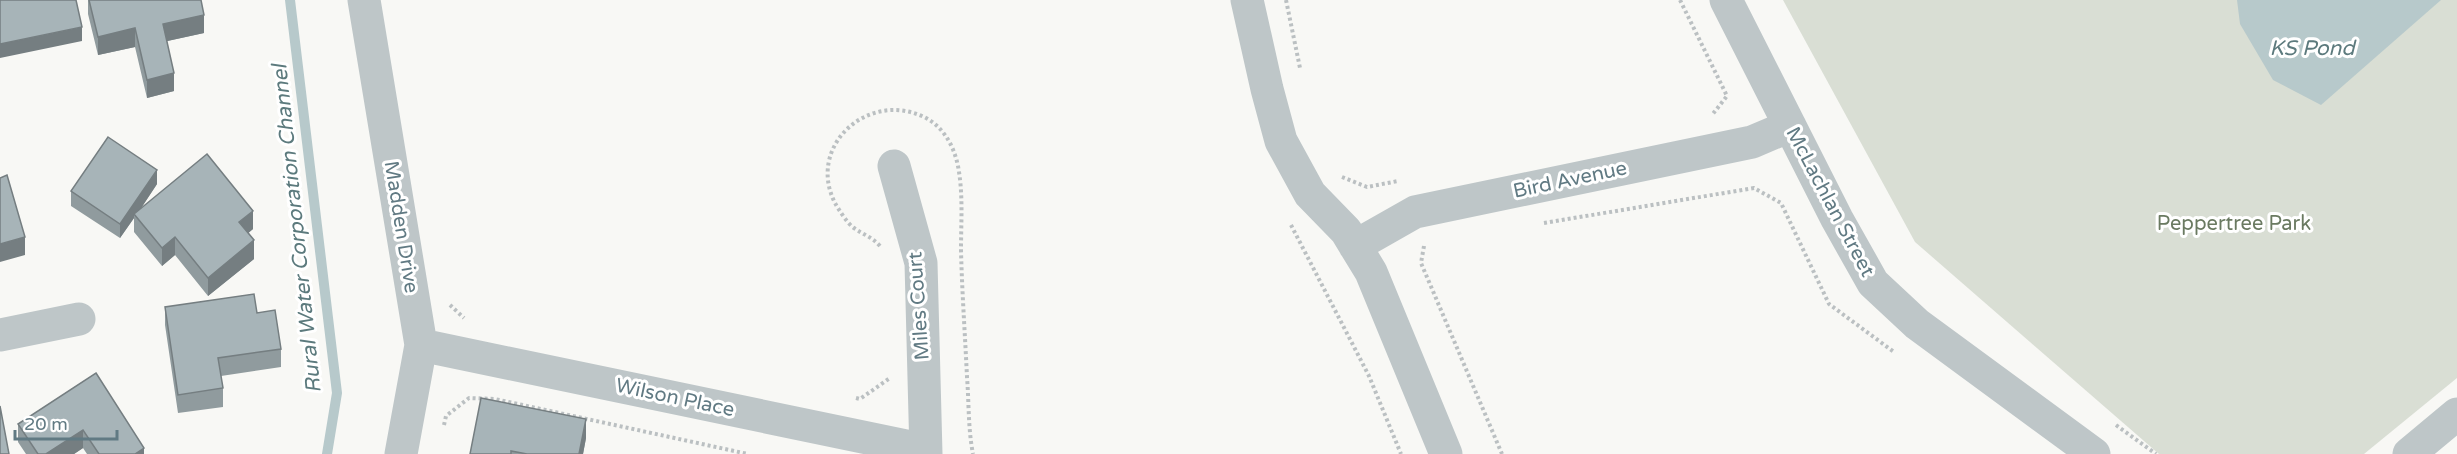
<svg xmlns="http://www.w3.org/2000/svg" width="2457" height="454" viewBox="0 0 2457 454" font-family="'Varela Round',sans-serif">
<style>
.green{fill:#d9ded4}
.water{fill:#b7c9cb}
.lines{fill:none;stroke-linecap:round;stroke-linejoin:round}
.stream{stroke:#b7c9cb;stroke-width:10}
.path{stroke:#bbc0c2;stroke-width:4;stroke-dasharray:3 3;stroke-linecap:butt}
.minor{stroke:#bec6c8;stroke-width:33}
.wall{fill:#909b9e}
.shaded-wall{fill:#757e81}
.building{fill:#a7b4b8;stroke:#757e81;stroke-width:1.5}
.labels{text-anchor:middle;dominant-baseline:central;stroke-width:6;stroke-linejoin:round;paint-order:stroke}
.street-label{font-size:20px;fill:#617a83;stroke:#fff}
.park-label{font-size:20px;fill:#6a7a61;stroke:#fff}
.water-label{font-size:21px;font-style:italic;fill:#5c7a7d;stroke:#fff}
</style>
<rect width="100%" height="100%" fill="#f8f8f5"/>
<path class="green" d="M1783 0H2457V378L2364 454H2159L1915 242Z"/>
<path class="water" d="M2237 0H2441L2321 105 2273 80 2240 24Z"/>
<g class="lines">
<path class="stream" d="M290 0 337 393 327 454"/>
<path class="path" d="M1286 0 1300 68
M1680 0 1727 96 1712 115
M1342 177 1367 187 1398 181
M1544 223 1754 188 1781 203 1829 304 1894 352
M1291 225 1369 376 1401 454
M880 246C872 237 864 235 854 228 847 223 839 210 835 203 806 146 868 90 924 117 945 127 956 150 959 172 963 197 961 224 961 250 962 292 965 334 967 377 969 402 968 429 973 454
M1424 246 1421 263 1502 454
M450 305 464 318
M856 398 860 399 890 378
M444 425 446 416 469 398 495 399 748 454
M2116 425 2156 454"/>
<path class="minor" d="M364 0 421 345 401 454
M1247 0 1267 89 1281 141 1310 194 1346 231 1371 272 1446 454
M1726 0 1837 219 1873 283 1917 324 2094 454
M894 166 921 263 926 454
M1355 246 1415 212 1752 142 1790 126
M0 335 79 319
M421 345 925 450
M2409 454 2457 414"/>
</g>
<path class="wall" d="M88 0H201L204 33 167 41 174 91 147 98 135 47 98 55 88 14Z
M157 184 141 208 253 229 248 233 254 259 208 296 175 255 162 266 134 232V218L120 238 71 206V191Z
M165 307 257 313 281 349V367L221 376 223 388V407L178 413 165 325Z
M96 373 144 454H87L83 448 74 454H26L18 442V424Z
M586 438 583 454H470Z"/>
<path class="shaded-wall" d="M204 15V33L163 42V24Z
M82 27V41L0 58V44Z
M135 28V47L98 55V37Z
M174 73V91L147 98V80Z
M157 170V184L136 216 134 214V218L120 238V224Z
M253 211V229L239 241V222Z
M25 237V255L0 262V244Z
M175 237V255L162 266V248Z
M254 240V259L208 296V278Z
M586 419V438L583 454H579Z
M83 430V448L74 454H46Z
M144 448V454H135Z"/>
<path class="building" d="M0 0H76L82 27 0 44Z
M89 0H201L204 15 163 24 174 73 147 80 135 28 98 37Z
M108 137 157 170 120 224 71 191Z
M207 154 253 211 239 222 254 240 208 278 175 237 162 248 134 214Z
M7 175 25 237 0 244V178Z
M254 294 257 313 275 310 281 349 218 358 223 388 178 395 165 307Z
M96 373 144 448 135 454H99L83 430 46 454H38L18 424Z
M481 398 586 419 579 454H527L511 451V454H470Z
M0 406 9 454H0Z"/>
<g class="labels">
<g class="street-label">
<text transform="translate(1570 180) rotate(-12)">Bird Avenue</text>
<text transform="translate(1830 202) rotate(62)">McLachlan Street</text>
<text transform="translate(401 227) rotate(81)">Madden Drive</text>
<text transform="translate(919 306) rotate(-94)">Miles Court</text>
<text transform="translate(675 398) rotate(12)">Wilson Place</text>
</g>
<g class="park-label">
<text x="2234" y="224">Peppertree Park</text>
</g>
<g class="water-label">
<text x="2312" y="48">KS Pond</text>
<text transform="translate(297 229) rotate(-96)">Rural Water Corporation Channel</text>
</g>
</g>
<path d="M15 430v9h102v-9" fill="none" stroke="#617a83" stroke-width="3"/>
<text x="24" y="430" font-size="18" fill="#617a83" stroke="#ffffff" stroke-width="4.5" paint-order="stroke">20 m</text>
</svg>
